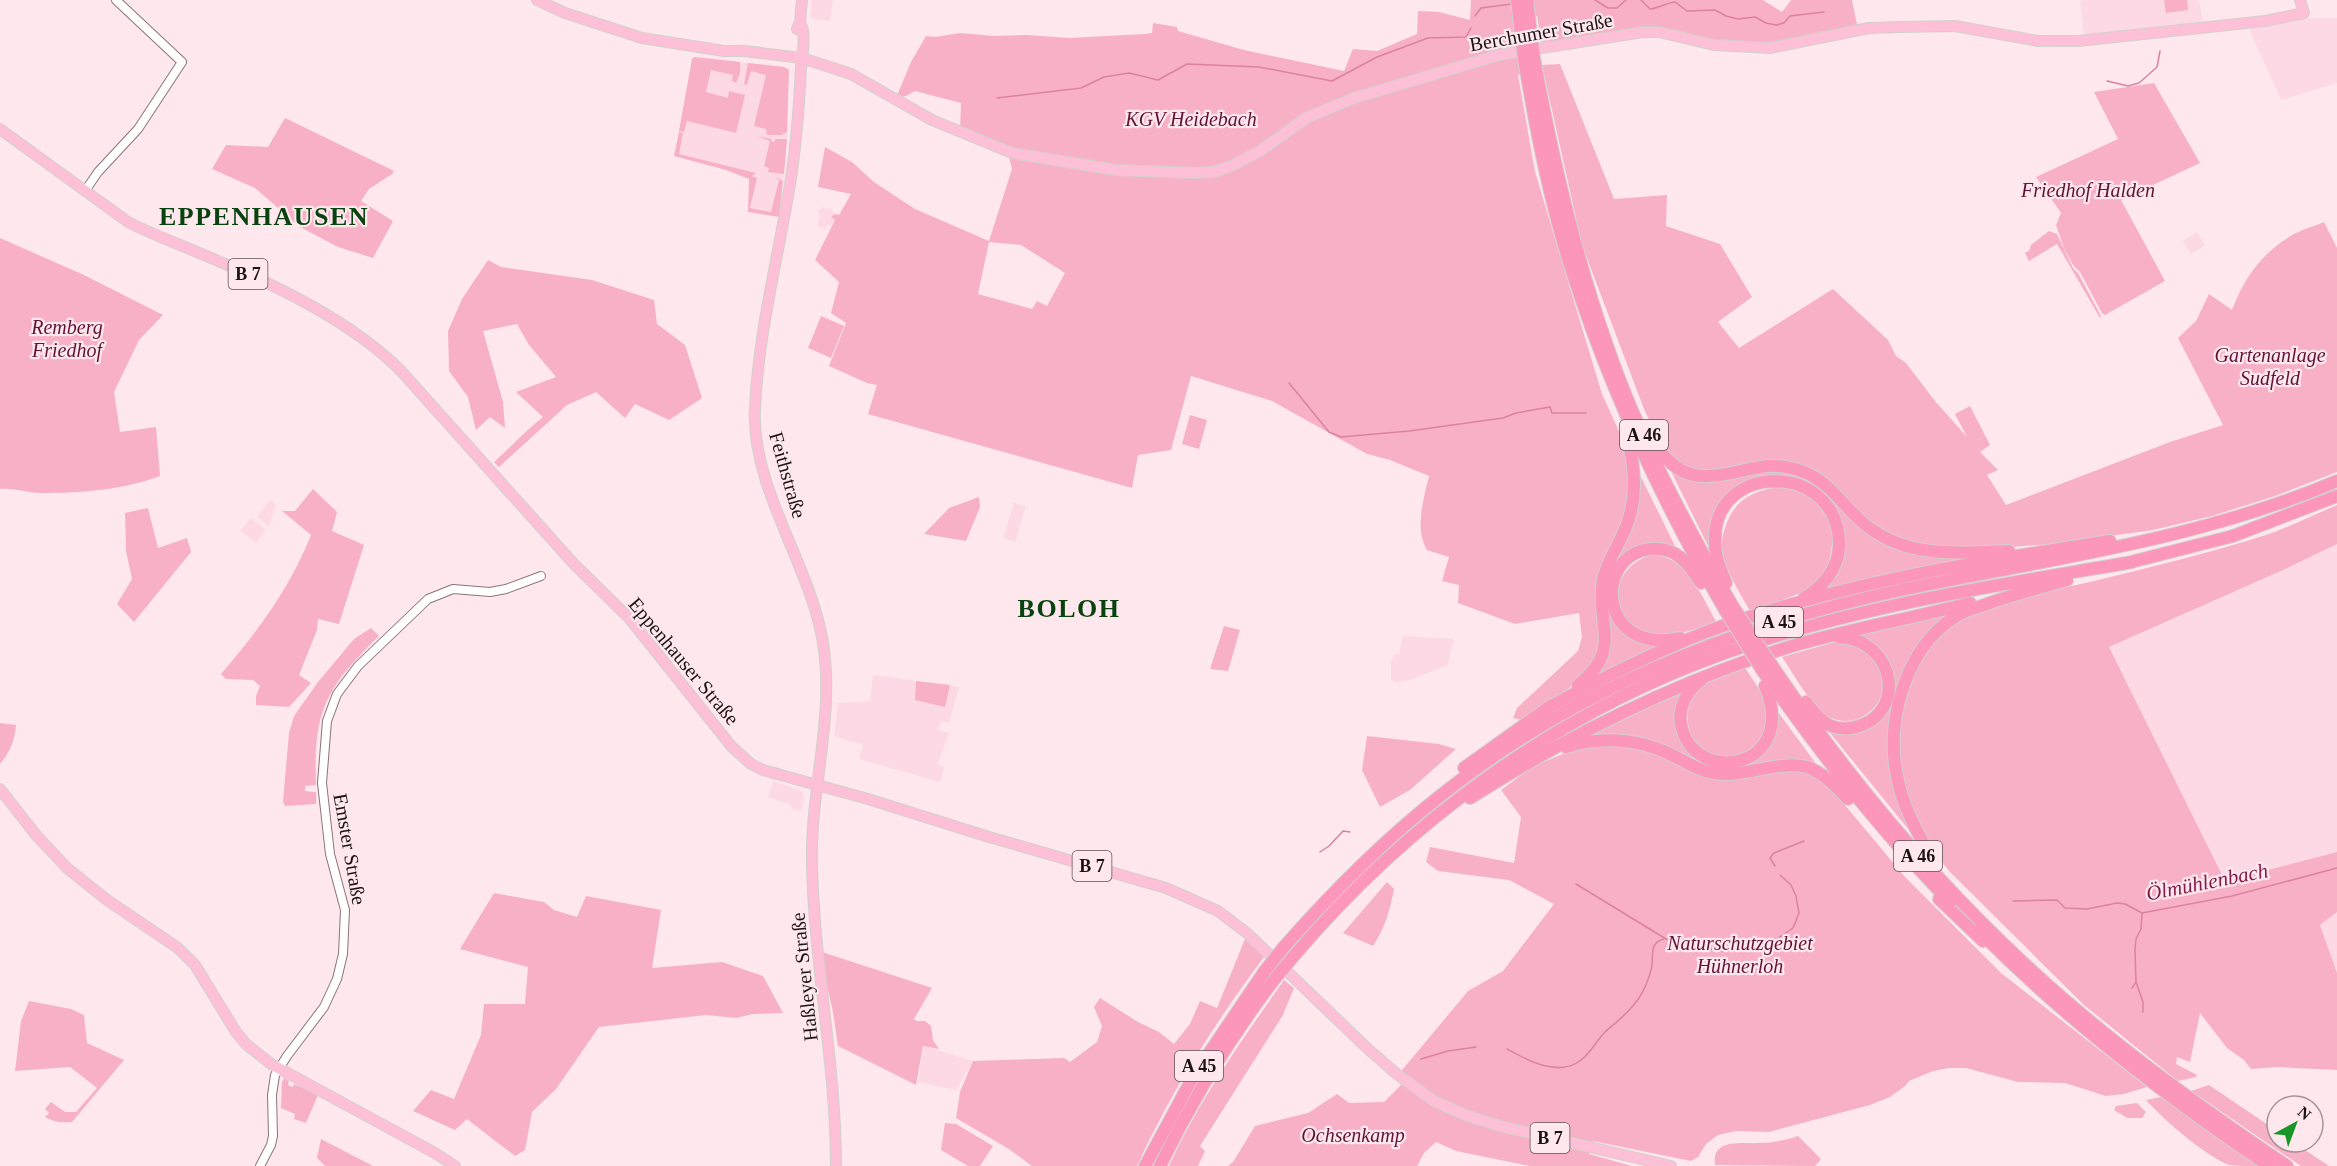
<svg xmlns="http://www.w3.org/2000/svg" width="2337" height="1166" viewBox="0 0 2337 1166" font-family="'Times New Roman',serif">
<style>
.built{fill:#fcd9e4}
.green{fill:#f8b0c7;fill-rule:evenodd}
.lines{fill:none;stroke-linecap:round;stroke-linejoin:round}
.stream{stroke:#dc82a1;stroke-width:1.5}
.minor-casing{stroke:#8b737a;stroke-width:10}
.major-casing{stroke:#d2d0d0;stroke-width:12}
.highway-casing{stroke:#d2d0d0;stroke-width:14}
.minor{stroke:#fff;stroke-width:8}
.major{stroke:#fdc0d6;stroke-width:10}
.highway{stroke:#fc96ba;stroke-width:12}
.highway-bridge-casing{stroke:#d2d0d0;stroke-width:14;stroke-linecap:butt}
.highway-bridge{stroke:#fc96ba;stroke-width:12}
.labels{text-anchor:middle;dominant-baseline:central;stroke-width:4.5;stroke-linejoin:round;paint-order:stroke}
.shield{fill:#fee8ee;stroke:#605357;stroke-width:1.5}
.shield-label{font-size:18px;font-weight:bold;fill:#1c1316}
.street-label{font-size:20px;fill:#1c1316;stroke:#fee8ee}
.park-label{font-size:20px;font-style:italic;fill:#631237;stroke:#fee8ee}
.water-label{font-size:21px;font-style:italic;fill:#861b4c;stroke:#fee8ee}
.district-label{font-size:26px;font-weight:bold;letter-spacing:1.5px;fill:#08420e;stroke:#fee8ee}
</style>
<rect width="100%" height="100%" fill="#fee8ee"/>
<path class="built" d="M812 0H833L830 21 810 18Z
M2082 0H2199L2203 21 2155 29 2084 35 2080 2Z
M2304 18H2337V83L2281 100 2250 31 2253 27Z
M693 57 784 67 789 70 786 155 779 217 750 207 757 178 752 176V174H756L675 153Z
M824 207 826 210 830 208 835 214 831 217 835 219 831 226 827 224 826 229 817 226 820 215 817 211Z
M2197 232 2205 245 2191 254 2183 241Z
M270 500 276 505 269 526 257 517Z
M1014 503 1026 506 1015 542 1003 538Z
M251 518 266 530 256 543 240 531Z
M2337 544V852L2225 881 2109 647 2283 570Z
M1403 636 1454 639 1448 665 1410 680 1395 682 1391 679V662L1394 654H1399Z
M873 675 959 687 949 723 942 721 938 730 949 733 938 764 944 767 940 782 859 759 863 745 834 736 838 703 870 701Z
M773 781 802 791 804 797 801 811 791 809V805L768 797Z
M2337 912V973L2320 925Z
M924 1046 973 1061 956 1090 918 1082Z"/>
<path class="green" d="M1471 0H1763L1782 12 1791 0H1852L1858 30 1772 47 1714 45 1666 34 1542 48 1537 16 1519 19 1527 74 1518 75 1535 172 1602 394 1627 449 1630 470 1628 504 1617 539 1600 645C1589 682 1551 701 1521 720L1513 718 1517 708 1578 651 1582 637 1579 613 1515 624 1458 603 1459 585 1442 581 1449 557 1427 550C1414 529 1424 498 1429 476L1390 460 1367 454 1272 401 1191 376 1171 450 1138 455 1132 488 868 414 877 385 867 383 829 366 846 323 831 313 839 282 815 260 835 220 831 217 835 214 839 215 851 194 818 187 825 147 852 162 874 182 915 209 989 241 1012 169 1007 148 960 130 961 103 915 91 906 96 896 98 911 62 926 36 935 37 960 33 994 36 1027 35 1069 38 1145 34 1152 33 1153 23 1177 27 1178 31 1244 50 1344 71 1353 49 1377 51 1417 34 1418 11 1439 12 1470 20ZM989 242 1021 245 1065 273 1047 306 1037 301 1032 309 978 294Z
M2164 0H2187L2188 10 2166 13Z
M695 57 740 62V73L736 83 732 81 733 75 711 70 706 92 728 98 729 91 745 95 736 133 687 121 684 132 679 131 692 59Z
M748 63 784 67 789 70 787 132 781 135H767L766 129 754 126 766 75 751 71 747 85 744 84Z
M1560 64 1614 199 1667 195 1666 226 1720 244 1752 297 1718 322 1739 348 1833 289 1888 340 1896 356 1906 363 1935 401 1967 437 1955 414 1970 406 1990 445 1980 452 1998 470 1987 475 2006 505 2170 442 2223 425 2178 338 2196 321 2209 294 2232 310C2244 279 2259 256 2289 237 2299 230 2313 227 2324 222L2337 248V472L2275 496 2212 516 2153 530 2051 544 1982 549 1927 548 1886 534 1803 468 1696 472 1670 457 1660 443 1644 409 1582 245 1542 65Z
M2154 83 2200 163 2121 200 2165 281 2105 315 2102 313 2080 272 2073 265 2064 248 2056 225 2061 213 2036 177 2118 139 2094 92Z
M285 118 394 171 392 174 369 189 361 201 393 221 373 258 338 247 300 227 255 188 212 169 226 145 268 147Z
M679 132 683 133 679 154 756 173 752 176 757 178 750 208 771 212 779 180 775 177 783 181 779 217 748 212 749 179 726 170 674 156Z
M757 136 771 139 772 142 775 141V139H787L784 174 768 172 769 168 764 166 770 141Z
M2049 231 2057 234 2073 268 2078 273 2101 316 2100 318 2057 244 2029 261 2025 253 2029 251 2031 245Z
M0 238 84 275 163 315 139 340 114 392 120 432 156 427 160 476C123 490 81 493 41 493 27 493 15 488 0 489Z
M488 260 501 267 592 280 654 300 657 324 685 345 702 398 669 420 635 404 625 418 596 392 567 405 499 467 494 462C511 447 525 431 543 417L516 392 556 377 529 345 517 324 483 331 503 402 505 428 490 417 476 430 468 397 449 371 448 331 462 299Z
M821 316 844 326 831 358 808 348Z
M1190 415 1207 420 1199 449 1182 444Z
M1637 469 1677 550 1644 548 1609 584 1635 640 1648 644H1666L1590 680 1594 675 1605 596Z
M1768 470C1776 471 1784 471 1791 472 1831 480 1856 532 1893 548 1928 563 1965 557 2002 555L1819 594 1842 549 1819 494 1753 480 1712 522 1709 548 1671 471C1699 490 1737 475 1768 470Z
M1792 486 1814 499 1830 522 1833 539 1829 564 1818 582 1804 592 1750 611C1740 593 1727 573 1722 552 1720 544 1723 534 1726 525 1737 494 1761 488 1792 486Z
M313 489 337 512 332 531 364 545 339 624 318 619 317 630 299 675 311 683 289 707 256 705V696L260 686 253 680 226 679 221 674C258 631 290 588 311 535L282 511H295Z
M979 497 980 507 966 541 924 534 949 508Z
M2337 505V544L2283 570 2109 647 2225 881 2337 852V912L2320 925 2337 973V1070L2277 1067 2251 1069 2244 1060 2227 1048 2200 1013 2190 1062 2177 1057 2176 1064 2197 1075 2196 1077 2178 1081 2084 1005 1949 871C1937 855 1925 839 1917 821 1911 807 1902 779 1901 764 1896 715 1910 650 1955 622 1997 597 2048 592 2094 581 2151 567 2210 553 2266 535 2290 527 2313 515 2337 505Z
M148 508 158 548 187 538 191 552 134 622 117 604 132 579 126 551 125 513Z
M1652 555C1688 556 1701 596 1717 623 1695 629 1661 642 1640 631 1604 612 1614 564 1652 555Z
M1958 611 1938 625 1891 715 1913 835 1830 733 1839 734 1866 729 1892 676 1852 635Z
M1224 626 1240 630 1228 671 1210 669Z
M371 628 379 636C326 688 313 710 316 785L305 786V791L316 792V804L285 806 283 802 289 733 294 716 318 682 354 639Z
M1835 642C1848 642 1854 645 1865 652 1868 655 1874 657 1876 660 1900 692 1863 736 1827 716 1811 706 1793 673 1782 657Z
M1744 666C1751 678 1761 689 1765 702 1783 760 1695 778 1688 723 1683 687 1717 677 1744 666Z
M916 681 950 685 945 707 915 700Z
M1689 687 1680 733 1728 767 1775 731 1777 716 1775 708 1817 765 1797 761 1716 770 1661 746 1576 740Z
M0 723 16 725C15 740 10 752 0 764Z
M1367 736 1439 744 1456 749 1410 790 1380 807 1362 770Z
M1605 744 1648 750 1696 772 1793 770 1810 774 1829 786 1905 877 2001 973 2147 1087 2124 1094 2106 1096 2065 1083 2018 1082 1966 1068H1949L1933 1071 1909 1081 1905 1086 1890 1097 1870 1105 1769 1132 1736 1131 1718 1135 1706 1144 1698 1157 1691 1161 1593 1141 1589 1154 1632 1166H1530L1456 1151 1436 1142 1424 1153 1417 1166H1228L1233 1162 1255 1126 1308 1113 1337 1094 1349 1103 1384 1102 1401 1085 1398 1075 1468 991 1503 971 1554 904 1509 880 1438 871 1426 862 1430 847 1514 863 1521 817 1501 790 1532 767 1572 750Z
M1387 882 1394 889C1390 910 1385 928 1373 946L1343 933Z
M494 893 544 902 554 910 577 917 586 896 661 910 652 968 722 962 763 976 783 1013 753 1014 736 1018 706 1015 599 1027 556 1089 532 1112 525 1150 515 1156 467 1119 455 1130 413 1111 431 1090 454 1099 481 1035 484 1004H525L528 967 460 949Z
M1245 939 1264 957C1215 1023 1171 1091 1137 1166H1032L1009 1149 956 1118 960 1092 973 1061 1064 1058 1070 1062 1097 1042 1102 1026 1094 1007 1100 998 1138 1022 1159 1032 1174 1044 1190 1024 1200 1001 1217 1008Z
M819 951 932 988 914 1019 917 1021H925L931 1026 933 1040 939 1049 923 1046 916 1085 838 1046 833 1012Z
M1284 980 1294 988 1283 1015 1200 1146 1205 1151 1198 1166H1169C1199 1100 1242 1040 1284 980Z
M29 1001 71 1009 84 1015 87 1043 124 1060 72 1122C61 1123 55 1122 45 1117L49 1113 45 1109 51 1102 65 1112H76L97 1088 70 1067 15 1071 21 1021Z
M284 1078 289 1081 288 1085 293 1087 294 1084 318 1095 306 1123 294 1119 295 1114 281 1108 282 1082Z
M2209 1085 2277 1131V1142H2293L2329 1166H2301L2191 1091Z
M2161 1097 2257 1166C2249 1166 2237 1166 2229 1165 2203 1154 2165 1121 2146 1100Z
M2137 1103 2146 1112 2142 1118H2127L2114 1110 2116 1106Z
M945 1123 956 1124 993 1146 980 1166H968L941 1150Z
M1798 1136 1821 1159 1815 1166 1715 1165C1711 1138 1742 1144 1759 1143 1772 1143 1786 1140 1798 1136Z
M321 1139 373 1166H325L317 1158Z"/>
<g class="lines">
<path class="stream" d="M1595 0 1608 8H1617L1626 0
M1641 0 1650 9C1660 8 1665 3 1675 2L1687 11 1715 10 1726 16 1738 19 1755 17 1766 23 1776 25 1784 23 1790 16 1824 12
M1475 16 1481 8 1512 4
M2107 81 2128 86 2139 83 2157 67 2160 51
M997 98 1081 88 1104 77 1129 73 1158 80 1187 64 1259 67 1332 81 1377 57 1428 38 1466 37 1471 28
M1289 383 1329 432 1341 437 1409 431 1503 418 1516 413 1550 407 1552 413H1586
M1320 852 1329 846 1343 831 1350 832
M1775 866 1770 858 1774 853 1804 841
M1576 884 1666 939 1719 951H1734L1774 941 1793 928 1799 913 1796 896 1791 885 1780 875
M2013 901 2057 900 2065 908 2087 909 2117 903 2125 904 2142 913 2232 896 2337 868
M2142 914 2141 929 2136 939 2135 950 2136 982 2143 1002V1012
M2132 988 2136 982
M1507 1049C1527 1060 1559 1078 1581 1060 1591 1053 1596 1041 1605 1032 1620 1019 1637 1006 1645 987 1648 980 1651 973 1652 965 1653 954 1650 942 1664 939
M1421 1059 1448 1051 1476 1047"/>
<g class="minor-casing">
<path id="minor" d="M85 191 98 172 138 129 182 62 116 0
M260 1166 271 1145 273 1136 272 1095 275 1075 287 1056 324 1007 337 979 343 954 345 910 330 854 322 783 327 721 337 694 358 666 428 599 453 589 490 592 506 589 541 576"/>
</g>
<g class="major-casing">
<path id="major" d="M537 0 565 13 642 38 724 51H744L802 58 851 74 932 120 1012 153 1116 170 1196 173 1214 172 1231 166 1260 151 1306 118 1354 98 1499 55 1643 32H1659L1714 45 1770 48 1869 28 1900 27 1955 26 2038 41H2078L2265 21 2304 13 2300 0
M800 22C807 35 802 54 801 68 799 109 796 150 789 190 777 263 758 335 755 409 751 488 811 566 823 643 835 717 810 790 812 864 814 965 836 1064 836 1166
M797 29 800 22 802 0
M0 129 128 222C153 235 179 244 204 255 271 283 351 320 402 372L573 563 629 618 732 747 751 764 763 770 868 799 989 837 1166 888 1218 911 1247 933 1368 1049 1398 1075 1434 1101 1465 1115 1500 1126 1671 1166
M0 789 36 835 67 868 107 900 178 948 195 965 236 1032 246 1044 271 1064 435 1153 455 1166"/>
</g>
<g class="highway-casing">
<path id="highway" d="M1534 58C1552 156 1574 253 1608 348 1639 438 1685 523 1732 605
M1524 59C1536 130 1550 203 1572 271 1610 390 1662 502 1725 610
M1648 426C1654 438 1659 452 1669 461 1697 490 1735 469 1768 466 1780 465 1793 468 1804 472 1829 482 1842 504 1862 522 1904 559 1958 553 2009 551
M2127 563 2233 536 2337 496
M1726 583C1721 570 1715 557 1715 543 1711 459 1842 461 1839 547 1838 569 1823 587 1804 598
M1680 638C1597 656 1593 554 1651 549 1662 548 1673 551 1681 558 1690 565 1695 575 1701 583
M1771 664C1853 786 1948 898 2059 995 2130 1057 2208 1113 2287 1166
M1762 670C1819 752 1880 830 1950 902
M1701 680C1688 690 1678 706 1681 724 1692 787 1800 771 1765 686
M1578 685C1624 649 1595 625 1603 580 1606 564 1616 549 1623 534 1638 502 1636 470 1627 436
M1806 702C1812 710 1819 720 1829 725 1835 728 1844 729 1851 728 1907 719 1899 641 1839 637
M1546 709C1598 680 1650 654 1706 632 1835 584 1975 562 2110 541
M1566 747C1603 736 1637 738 1672 755 1686 762 1699 771 1714 773 1727 776 1739 773 1751 771 1803 761 1811 760 1848 799
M1464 768 1552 705
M1470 798C1571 734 1675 682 1789 647 1849 629 1910 619 1970 603
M1934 863C1918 834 1901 804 1896 771 1886 716 1908 644 1958 615 1966 610 1976 608 1984 605 2011 595 2039 588 2067 580
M1939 899 1983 941
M1979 931C2067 1020 2165 1096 2269 1166
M1283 948C1333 891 1386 838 1445 792 1577 688 1738 625 1901 590 2048 559 2198 540 2337 481
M1293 957C1407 822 1555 714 1722 654 1853 606 1995 586 2132 562
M1145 1166 1193 1077 1264 972
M1160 1166C1192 1100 1229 1039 1273 981"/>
</g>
<use href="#minor" class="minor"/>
<use href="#major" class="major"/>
<use href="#highway" class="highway"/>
<g class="highway-bridge-casing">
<path id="highway-bridge" d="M1517 0 1524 59
M1527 0 1534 58
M1732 605 1771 664
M1725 610 1762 670
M1264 972 1283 948
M1273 981 1293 957"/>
</g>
<use href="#highway-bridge" class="highway-bridge"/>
</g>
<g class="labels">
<g class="shield">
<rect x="228.5" y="259" width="39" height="30" rx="4.5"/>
<rect x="1620" y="420" width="48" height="30" rx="4.5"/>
<rect x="1755" y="607" width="48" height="30" rx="4.5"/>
<rect x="1894" y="841" width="48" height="30" rx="4.5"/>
<rect x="1072.5" y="851" width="39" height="30" rx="4.5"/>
<rect x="1175" y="1051" width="48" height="30" rx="4.5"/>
<rect x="1530.5" y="1123" width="39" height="30" rx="4.5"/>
</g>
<g class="shield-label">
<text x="248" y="274">B 7</text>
<text x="1644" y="435">A 46</text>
<text x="1779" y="622">A 45</text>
<text x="1918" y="856">A 46</text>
<text x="1092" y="866">B 7</text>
<text x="1199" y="1066">A 45</text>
<text x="1550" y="1138">B 7</text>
</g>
<g class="street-label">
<text transform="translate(1541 32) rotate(-10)">Berchumer Straße</text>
<text transform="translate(788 475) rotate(74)">Feithstraße</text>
<text transform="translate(684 661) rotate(50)">Eppenhauser Straße</text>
<text transform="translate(350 849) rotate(80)">Emster Straße</text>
<text transform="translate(804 977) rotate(-96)">Haßleyer Straße</text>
</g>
<g class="park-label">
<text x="1191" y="119">KGV Heidebach</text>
<text x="2088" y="190">Friedhof Halden</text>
<text x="67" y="327">Remberg<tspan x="67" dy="23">Friedhof</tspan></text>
<text x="2270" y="355">Gartenanlage<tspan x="2270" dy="23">Sudfeld</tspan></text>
<text x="1740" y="943">Naturschutzgebiet<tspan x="1740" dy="23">Hühnerloh</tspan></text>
<text x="1353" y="1135">Ochsenkamp</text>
</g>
<g class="water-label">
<text transform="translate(2207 882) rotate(-11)">Ölmühlenbach</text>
</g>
<g class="district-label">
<text x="264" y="216">EPPENHAUSEN</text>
<text x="1069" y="608">BOLOH</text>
</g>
</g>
<g transform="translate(2295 1124) rotate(41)"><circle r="28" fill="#fee8ee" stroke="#a49398" stroke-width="1.5"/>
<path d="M0-4.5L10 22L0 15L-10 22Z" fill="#1a9628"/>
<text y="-9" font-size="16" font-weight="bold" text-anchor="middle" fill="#1c1316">N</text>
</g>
</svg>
